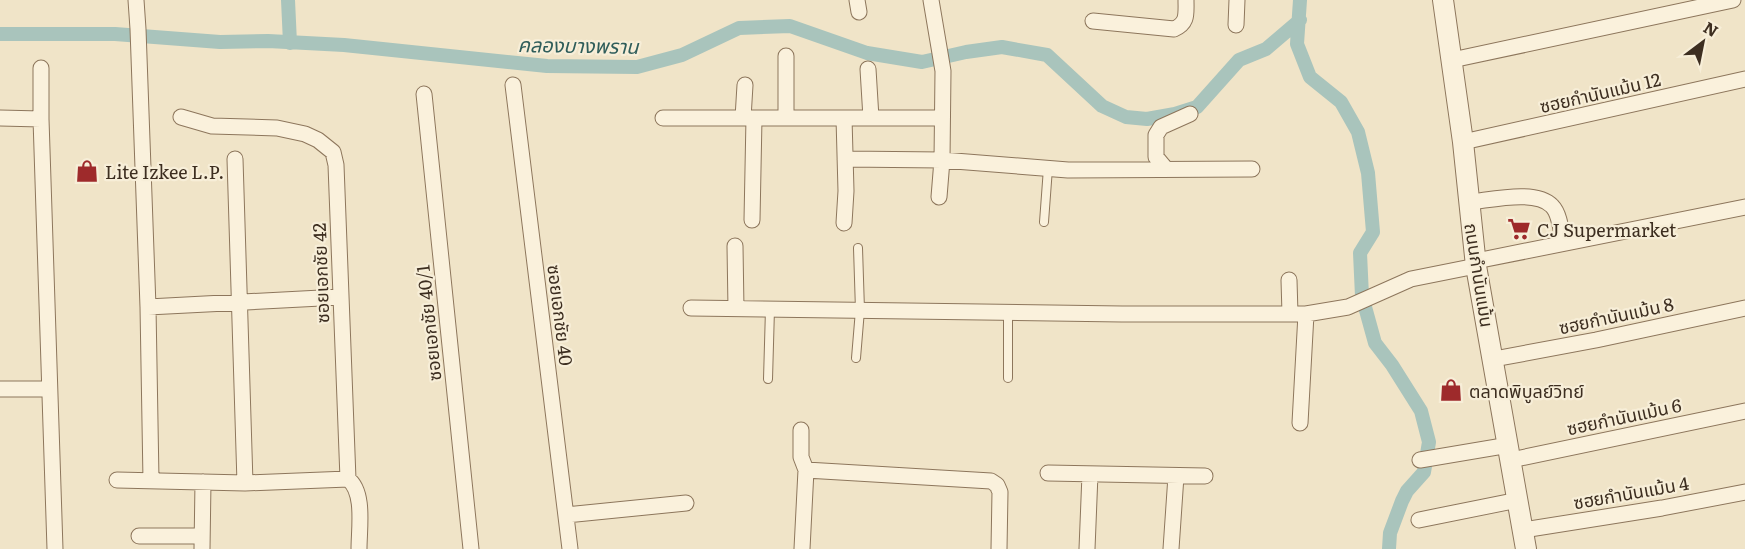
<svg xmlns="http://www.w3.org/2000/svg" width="1745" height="549" viewBox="0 0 1745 549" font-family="Literata,'Noto Sans Thai',serif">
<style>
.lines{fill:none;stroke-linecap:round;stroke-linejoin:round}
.canal{stroke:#a9c4bc;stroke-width:14}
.service-casing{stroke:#8d765c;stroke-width:10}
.minor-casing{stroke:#8d765c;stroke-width:17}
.tertiary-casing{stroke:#8d765c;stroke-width:22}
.service{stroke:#faf1dc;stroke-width:8}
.minor{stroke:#faf1dc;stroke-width:15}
.tertiary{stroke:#faf1dc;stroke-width:20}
.labels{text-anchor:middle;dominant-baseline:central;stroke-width:4.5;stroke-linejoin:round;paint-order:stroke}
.street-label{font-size:18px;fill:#3d2e20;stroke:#f7eed8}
.poi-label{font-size:18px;fill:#3d2e20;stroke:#f7eed8;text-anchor:start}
.water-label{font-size:20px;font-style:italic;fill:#2f5d5a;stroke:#f7eed8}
</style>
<rect width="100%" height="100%" fill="#f0e4c8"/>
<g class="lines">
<path class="canal" d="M288 0 290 43
M1300 0 1297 44 1310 77 1341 102 1358 132 1368 173 1373 232 1360 253 1362 296 1375 343 1392 365 1421 411 1429 442 1424 472 1407 491 1402 501 1390 533 1389 549
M0 34H115L220 42 268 41 344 45 547 66 637 67 682 55 739 28 790 26 867 53 922 62 966 52 1002 47 1047 55 1102 106 1126 117 1147 119 1175 114 1197 107 1239 60 1266 49 1300 20"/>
<g class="service-casing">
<path id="service" d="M1044 222 1048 168
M856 358 860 310 858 248
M1008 378V312
M768 379 770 309"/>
</g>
<g class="minor-casing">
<path id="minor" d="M136 0 138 29 148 307 151 480
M857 0 859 12
M1093 21 1174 29C1188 23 1186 14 1186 0
M1236 25 1237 0
M786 56V118
M1452 60 1733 0
M41 68V119L55 549
M868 69 871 118
M513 85 570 549
M424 94 471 549
M181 117 212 126 277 128 305 134 318 140 333 152 336 165 348 479C365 492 359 528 359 549
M0 118 41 119
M663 118H942
M743 118 745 85
M1463 142 1745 79
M235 159 245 483
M845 159 942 160 943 71 931 0
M1166 169 1156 157V135L1161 127 1190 114
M939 197 942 160 1068 170 1252 169
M1470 202C1491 200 1536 189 1552 206 1560 214 1561 231 1563 242
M752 220 754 118
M844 223 846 191 844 118
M735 246 736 309
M1476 261 1745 207
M1289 280 1290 314
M148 307 340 297
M691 308 1122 314H1306L1348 307 1411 279 1476 266
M1494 359 1596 340 1745 308
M0 389H49
M1300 423 1306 314
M801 430V457L806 470 802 549
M1420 460 1509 445
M1511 460 1745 411
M806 470 991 481 997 485 1000 492 999 549
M1048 473 1205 476
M117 480 245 483 348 479
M566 515 686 503
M1419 520 1518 500
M1523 530 1662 508 1745 492
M139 536H202
M202 549 203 482
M1087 549 1090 474
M1171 549 1176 476"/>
</g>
<g class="tertiary-casing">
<path id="tertiary" d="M1443 0 1463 142 1476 266 1526 549"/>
</g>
<use href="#service" class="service"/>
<use href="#minor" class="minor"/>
<use href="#tertiary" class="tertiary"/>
</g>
<defs>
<g id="shop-bare" transform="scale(1.8)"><path d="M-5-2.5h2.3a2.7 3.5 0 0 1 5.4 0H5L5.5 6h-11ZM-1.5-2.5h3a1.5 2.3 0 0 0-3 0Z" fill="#9e2a2b" stroke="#f7eed8" stroke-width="2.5" paint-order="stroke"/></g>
<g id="supermarket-bare" transform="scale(1.8)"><path d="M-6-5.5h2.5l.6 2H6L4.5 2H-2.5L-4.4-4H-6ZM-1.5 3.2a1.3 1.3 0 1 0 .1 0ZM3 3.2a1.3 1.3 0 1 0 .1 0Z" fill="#9e2a2b" stroke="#f7eed8" stroke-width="2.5" paint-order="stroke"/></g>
</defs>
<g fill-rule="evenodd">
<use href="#shop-bare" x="87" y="171"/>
<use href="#supermarket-bare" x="1519" y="229"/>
<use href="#shop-bare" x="1451" y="390"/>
</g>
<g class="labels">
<g class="street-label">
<text transform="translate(1600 92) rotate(-13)">ซฮยกำนันแม้น 12</text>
<text transform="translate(320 273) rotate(-92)">ซอยเอกชัย 42</text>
<text transform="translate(1480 275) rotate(81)">ถนนกำนันแม้น</text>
<text transform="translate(561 315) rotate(83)">ซอยเอกชัย 40</text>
<text transform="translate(1616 315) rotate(-12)">ซฮยกำนันแม้น 8</text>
<text transform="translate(428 323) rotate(-96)">ซอยเอกชัย 40/1</text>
<text transform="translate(1624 416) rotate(-12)">ซฮยกำนันแม้น 6</text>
<text transform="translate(1631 492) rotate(-10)">ซฮยกำนันแม้น 4</text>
</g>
<g class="poi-label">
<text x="105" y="171">Lite Izkee L.P.</text>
<text x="1537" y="229">CJ Supermarket</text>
<text x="1469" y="390">ตลาดพิบูลย์วิทย์</text>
</g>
<g class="water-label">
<text transform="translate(578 44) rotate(1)">คลองบางพราน</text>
</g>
</g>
<g transform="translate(1703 42) rotate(32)" stroke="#f7eed8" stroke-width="4.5" paint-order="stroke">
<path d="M0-4.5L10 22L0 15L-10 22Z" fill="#3d2e20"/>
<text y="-9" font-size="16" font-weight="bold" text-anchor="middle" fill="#3d2e20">N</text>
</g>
</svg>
